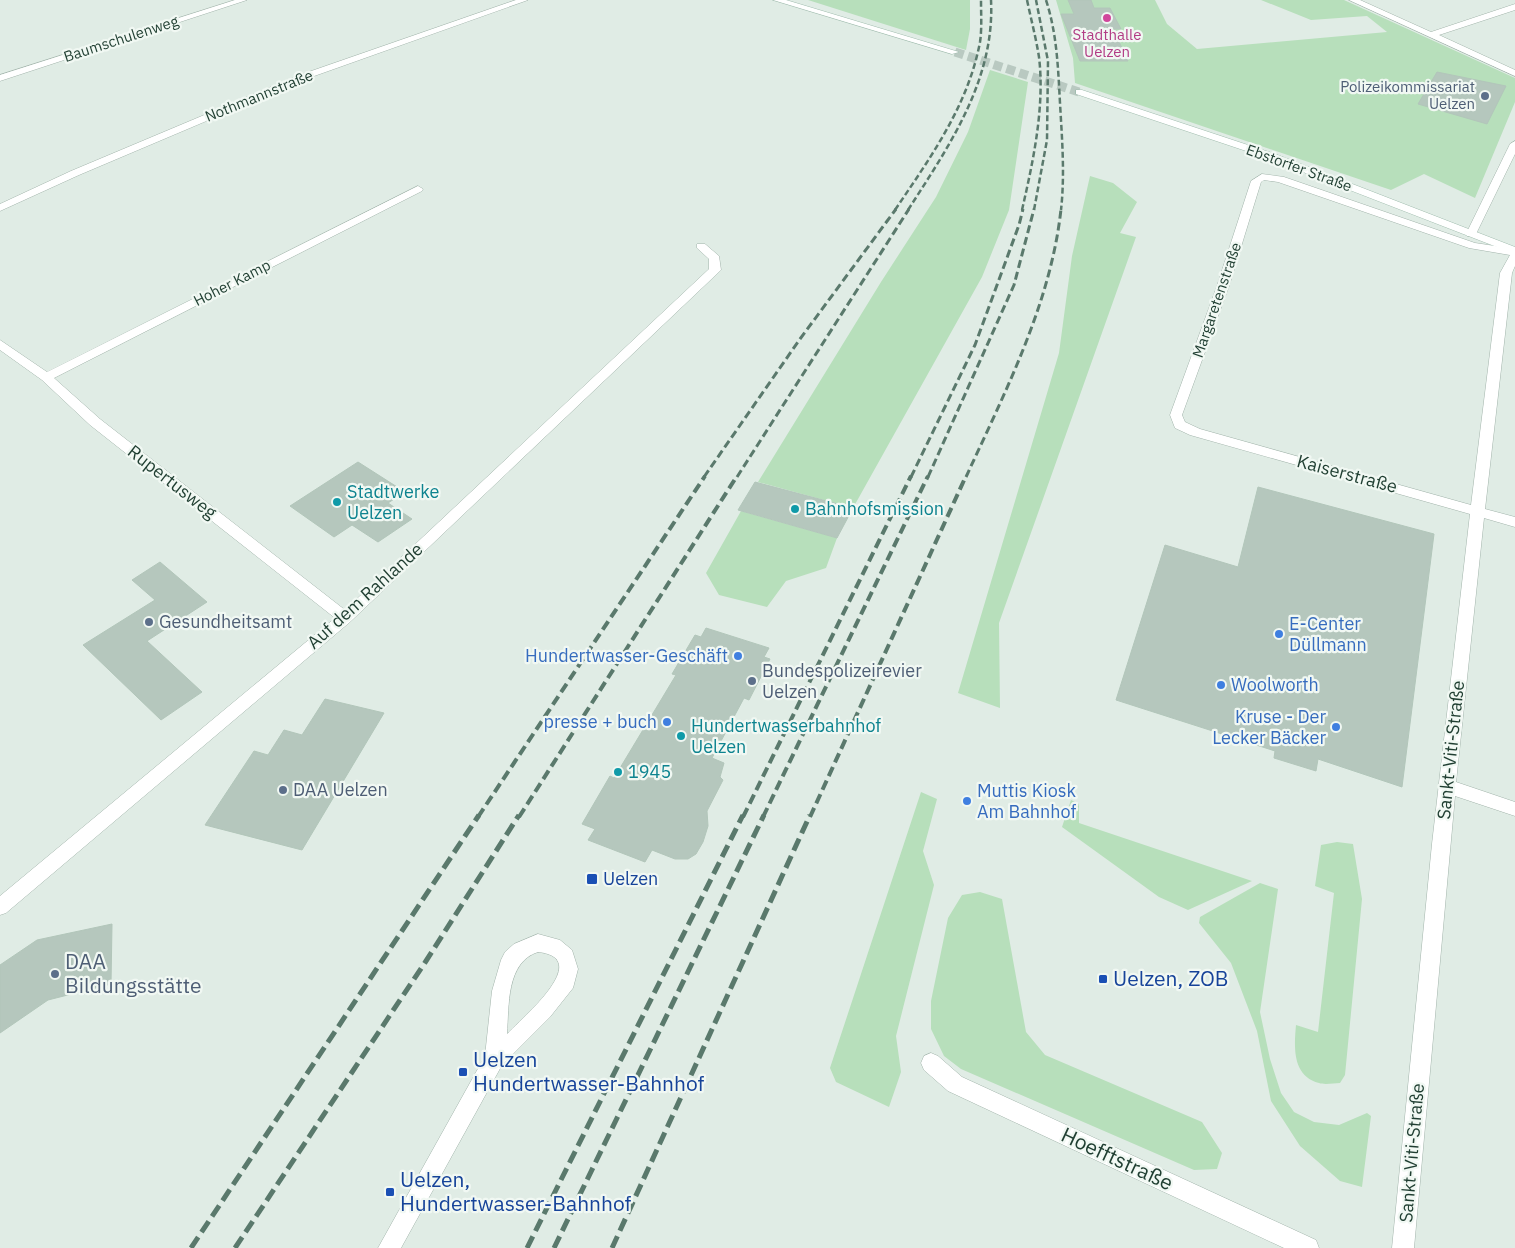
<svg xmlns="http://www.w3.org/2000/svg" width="1515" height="1248" font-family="'IBM Plex Sans',sans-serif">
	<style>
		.green { fill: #b7dfbb }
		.building { fill: #b5c7bd; stroke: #b2c6ba }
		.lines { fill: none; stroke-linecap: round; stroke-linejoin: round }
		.secondary-tunnel { stroke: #b9c9c1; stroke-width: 9; stroke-dasharray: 9 4.5; stroke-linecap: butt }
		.street-casing { stroke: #a2b4ab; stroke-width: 1 }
		.secondary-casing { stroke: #a0bcae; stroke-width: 1 }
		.street { fill: #fff; fill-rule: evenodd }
		.secondary { fill: #fff; fill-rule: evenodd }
		.rail-far3 { stroke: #5a796c; stroke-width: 2.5; stroke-dasharray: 6 3; stroke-linecap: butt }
		.rail-far2 { stroke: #5a796c; stroke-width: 3; stroke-dasharray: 8 4; stroke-linecap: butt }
		.rail-far1 { stroke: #5a796c; stroke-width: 4; stroke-dasharray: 10 5; stroke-linecap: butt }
		.rail { stroke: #5a796c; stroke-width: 5; stroke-dasharray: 13 6; stroke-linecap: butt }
		.hotel-dot { fill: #d1479c; stroke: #f1f8f3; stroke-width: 2 }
		.service-dot { fill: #5c6f8a; stroke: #f1f8f3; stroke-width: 2 }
		.culture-dot { fill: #0f9aa8; stroke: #f1f8f3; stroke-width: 2 }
		.shop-dot { fill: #3f7fe0; stroke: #f1f8f3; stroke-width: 2 }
		.transit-dot { fill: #1a4fb4; stroke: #f1f8f3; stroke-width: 2 }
		.labels { text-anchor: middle; stroke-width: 4.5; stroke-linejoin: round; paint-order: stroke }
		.far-hotel-label { font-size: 15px; fill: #b23c85; stroke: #f1f8f3 }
		.far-street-label { font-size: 15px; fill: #1f3e31; stroke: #f1f8f3 }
		.far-service-label { font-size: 15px; fill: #4e5e75; stroke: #f1f8f3; text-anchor: end }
		.street-label { font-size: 18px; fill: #1f3e31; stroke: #f1f8f3 }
		.culture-label { font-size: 18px; fill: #0d838f; stroke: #f1f8f3; text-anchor: start }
		.service-label { font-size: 18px; fill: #4e5e75; stroke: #f1f8f3; text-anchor: start }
		.shop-label { font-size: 18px; fill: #366cbe; stroke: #f1f8f3; text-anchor: start }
		.transit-label { font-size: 18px; fill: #164399; stroke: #f1f8f3; text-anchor: start }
		.near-service-label { font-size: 21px; fill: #4e5e75; stroke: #f1f8f3; text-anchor: start }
		.near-transit-label { font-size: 21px; fill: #164399; stroke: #f1f8f3; text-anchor: start }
		.near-street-label { font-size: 21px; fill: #1f3e31; stroke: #f1f8f3 }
	</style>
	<rect width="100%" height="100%" fill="#e0ece5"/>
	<g class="green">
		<path d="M808,0H970V29L966,50Z"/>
		<path d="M1056,0H1155L1167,24L1197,49L1387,32L1367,16L1311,20L1261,0H1344L1515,78V102L1475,198L1424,174L1391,190L1075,83L1073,58Z"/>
		<path d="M990,70L1028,82L1009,210L982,277L853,508L758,482L881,282L936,197L968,132Z"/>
		<path d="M1090,176L1113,183L1137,202L1120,233L1136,237L999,623L1000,708L958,693L1059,353L1072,256Z"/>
		<path d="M741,511L837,538L826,568L786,581L767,607L719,595L706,573Z"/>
		<path d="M921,792L937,799L923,851L934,885L896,1036L901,1072L889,1107L836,1082L830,1068Z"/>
		<path d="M1071,800L1079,804V823L1252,881L1188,910L1159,897L1062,827Z"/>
		<path d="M1337,842L1353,844L1362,899L1345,1075L1340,1083C1334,1083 1325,1085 1319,1083C1292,1076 1294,1047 1296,1025L1318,1032L1334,893L1315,886L1321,845Z"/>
		<path d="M1260,883L1278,889L1260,1012L1270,1059L1281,1093L1294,1112L1314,1122L1339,1125L1367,1113L1371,1116L1362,1187L1340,1181L1300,1146L1271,1101L1257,1031L1231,963L1199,923L1200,917Z"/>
		<path d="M980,892L1002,899L1026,1032L1045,1055L1202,1122L1222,1153L1217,1169L1194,1170L961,1069L944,1056L931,1029V1001L948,918L962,895Z"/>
	</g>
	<g class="building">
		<path d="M1068,0H1091L1094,8H1110L1121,29H1113L1128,61H1080L1061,14H1074Z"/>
		<path d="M1437,72L1506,86L1487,124L1418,104Z"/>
		<path d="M358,462L405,492L388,503L412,519L378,542L352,525L334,537L290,506Z"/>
		<path d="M755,482L853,508L837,538L738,510Z"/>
		<path d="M1258,487L1434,534L1402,787L1318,759L1316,771L1274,758L1275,751L1116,700L1165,545L1238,567Z"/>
		<path d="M160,562L207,602L147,641L202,692L161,720L83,645L155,600L132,580Z"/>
		<path d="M706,628L769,648L764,657L770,659L749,700L744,698L712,758L724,763L720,777L723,780L707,811L708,826L703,842L696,854L688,859H675L652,850L645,862L588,840L595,829L582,824L610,776L614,778L676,675L672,674L695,635L701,637Z"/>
		<path d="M325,699L384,713L302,850L205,825L254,751L268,755L284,730L302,735Z"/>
		<path d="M112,924L111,984L48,1000L0,1033V965L37,940Z"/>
	</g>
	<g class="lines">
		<path class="secondary-tunnel" d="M955,52L1079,92"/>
		<defs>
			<g id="street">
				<path d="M235,0H247L0,81V75Z"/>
				<path d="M516,0H528L303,80L79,175L0,211V204L71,171L297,76Z"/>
				<path d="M1349,0H1360L1431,32L1515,4V10L1439,35L1515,70V76Z"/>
				<path d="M1515,141V154L1476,234L1475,236H1467L1466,234L1510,144Z"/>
				<path d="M1262,174L1284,177L1475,243L1515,249V266L1512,273L1485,509L1515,517V527L1484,518L1456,782L1515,802V816L1455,796L1414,1248H1392L1432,844L1470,514L1190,435L1175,428L1170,415L1217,286L1251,181ZM1264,180L1278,182L1469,248L1510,255L1500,273L1471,505L1200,429L1185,422L1182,415L1229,286L1261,182Z"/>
				<path d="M418,186L423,189L422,191L54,378L100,419L345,610L709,269V259L697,248V244H705L719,256L721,270L350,622L6,913L0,915V896L335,618L90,425L42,380L0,350V340L47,372Z"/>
				<path d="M538,934L560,940L572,950L578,969L573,988L550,1017L502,1065L401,1248H378L485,1056L492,991L501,960L505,952L514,944ZM538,952C595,958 521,1019 507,1034C509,1006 506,962 538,952Z"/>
				<path d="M931,1053L938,1056L962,1077L1316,1240L1319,1248H1284L948,1091L924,1070L921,1063L924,1056Z"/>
			</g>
			<g id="secondary">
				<path d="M773,0H786L959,52L952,54Z"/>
				<path d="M1076,90H1082L1275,154L1515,247V254L1267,158L1076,94Z"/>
			</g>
		</defs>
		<use href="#street" class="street-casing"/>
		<use href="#secondary" class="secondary-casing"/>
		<use href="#street" class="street"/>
		<use href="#secondary" class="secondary"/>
		<g class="rail-far3">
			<path d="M1046,0C1057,34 1058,67 1060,103C1062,139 1065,174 1061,210"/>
			<path d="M895,210C930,158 968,106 980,42C982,29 981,14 981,0"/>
			<path d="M908,210C949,146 995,80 991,0"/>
			<path d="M1022,210C1033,162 1045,107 1039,57C1036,38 1031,19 1027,0"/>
			<path d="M1034,210L1047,140L1048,61L1036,0"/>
		</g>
		<g class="rail-far2">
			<path d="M704,477L800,339L896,209"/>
			<path d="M737,477L909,209"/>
			<path d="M911,477L975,345L1019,225L1023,209"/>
			<path d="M928,477L1014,285L1034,209"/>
			<path d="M966,477C1005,392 1051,303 1061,209"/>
		</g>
		<g class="rail-far1">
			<path d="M478,817L705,476"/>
			<path d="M519,817L737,476"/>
			<path d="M743,817L911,476"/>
			<path d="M763,817L928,476"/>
			<path d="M810,817L966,476"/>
		</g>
		<g class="rail">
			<path d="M191,1248L479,815"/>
			<path d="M235,1248L426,961L519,815"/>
			<path d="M527,1248L743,815"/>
			<path d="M554,1248L764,815"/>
			<path d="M612,1248L810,815"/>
		</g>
	</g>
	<circle class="hotel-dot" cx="1107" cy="18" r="5"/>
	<g class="service-dot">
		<circle cx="1485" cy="96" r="5"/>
		<circle cx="149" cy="622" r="5"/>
		<circle cx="752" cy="681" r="5"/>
		<circle cx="283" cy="790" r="5"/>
		<circle cx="55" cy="974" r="5"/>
	</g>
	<g class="culture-dot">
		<circle cx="337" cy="502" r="5"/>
		<circle cx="795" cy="509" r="5"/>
		<circle cx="681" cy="736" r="5"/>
		<circle cx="618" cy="772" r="5"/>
	</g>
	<g class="shop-dot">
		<circle cx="1279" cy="634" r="5"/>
		<circle cx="738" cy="656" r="5"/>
		<circle cx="1221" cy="685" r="5"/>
		<circle cx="667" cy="722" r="5"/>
		<circle cx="1336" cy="727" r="5"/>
		<circle cx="967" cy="801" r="5"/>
	</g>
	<g class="transit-dot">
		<rect x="586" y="873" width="12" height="12" rx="2.5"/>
		<rect x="1098" y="974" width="10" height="10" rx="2.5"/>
		<rect x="458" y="1067" width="10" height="10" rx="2.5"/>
		<rect x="385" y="1187" width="10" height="10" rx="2.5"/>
	</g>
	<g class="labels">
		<g class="far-hotel-label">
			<text x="1107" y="40">Stadthalle<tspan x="1107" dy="17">Uelzen</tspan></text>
		</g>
		<g class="far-street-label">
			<text transform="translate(121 39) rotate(-18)" y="5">Baumschulenweg</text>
			<text transform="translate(259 96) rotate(-22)" y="5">Nothmannstraße</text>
			<text transform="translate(1299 168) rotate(20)" y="5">Ebstorfer Straße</text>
			<text transform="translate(232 283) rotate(-27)" y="5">Hoher Kamp</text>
			<text transform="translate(1217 300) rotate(-71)" y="5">Margaretenstraße</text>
		</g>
		<g class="far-service-label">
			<text x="1475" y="92">Polizeikommissariat<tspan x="1475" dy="17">Uelzen</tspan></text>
		</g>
		<g class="street-label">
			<text transform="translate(1347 474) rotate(15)" y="6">Kaiserstraße</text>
			<text transform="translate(172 482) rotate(38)" y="6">Rupertusweg</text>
			<text transform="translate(365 596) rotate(-42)" y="6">Auf dem Rahlande</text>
			<text transform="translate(1451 750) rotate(-84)" y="6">Sankt-Viti-Straße</text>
			<text transform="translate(1412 1153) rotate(-85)" y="6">Sankt-Viti-Straße</text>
		</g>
		<g class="culture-label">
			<text x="347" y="498">Stadtwerke<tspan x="347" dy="21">Uelzen</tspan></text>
			<text x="805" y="515">Bahnhofsmission</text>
			<text x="691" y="732">Hundertwasserbahnhof<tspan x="691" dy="21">Uelzen</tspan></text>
			<text x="628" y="778">1945</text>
		</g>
		<g class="service-label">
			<text x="159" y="628">Gesundheitsamt</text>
			<text x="762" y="677">Bundespolizeirevier<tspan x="762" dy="21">Uelzen</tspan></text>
			<text x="293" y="796">DAA Uelzen</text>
		</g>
		<g class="shop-label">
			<text x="1289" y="630">E-Center<tspan x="1289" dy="21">Düllmann</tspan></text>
			<text x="728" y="662" text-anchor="end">Hundertwasser-Geschäft</text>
			<text x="1231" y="691">Woolworth</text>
			<text x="1326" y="723" text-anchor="end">Kruse - Der<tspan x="1326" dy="21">Lecker Bäcker</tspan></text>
			<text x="657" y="728" text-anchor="end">presse + buch</text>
			<text x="977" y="797">Muttis Kiosk<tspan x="977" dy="21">Am Bahnhof</tspan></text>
		</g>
		<g class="transit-label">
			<text x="603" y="885">Uelzen</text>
		</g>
		<g class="near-service-label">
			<text x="65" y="969">DAA<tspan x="65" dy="24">Bildungsstätte</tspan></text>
		</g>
		<g class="near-transit-label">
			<text x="1113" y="986">Uelzen, ZOB</text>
			<text x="473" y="1067">Uelzen<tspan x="473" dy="24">Hundertwasser-Bahnhof</tspan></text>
			<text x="400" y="1187">Uelzen,<tspan x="400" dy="24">Hundertwasser-Bahnhof</tspan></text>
		</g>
		<g class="near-street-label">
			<text transform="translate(1117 1159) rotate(25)" y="7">Hoefftstraße</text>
		</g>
	</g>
</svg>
